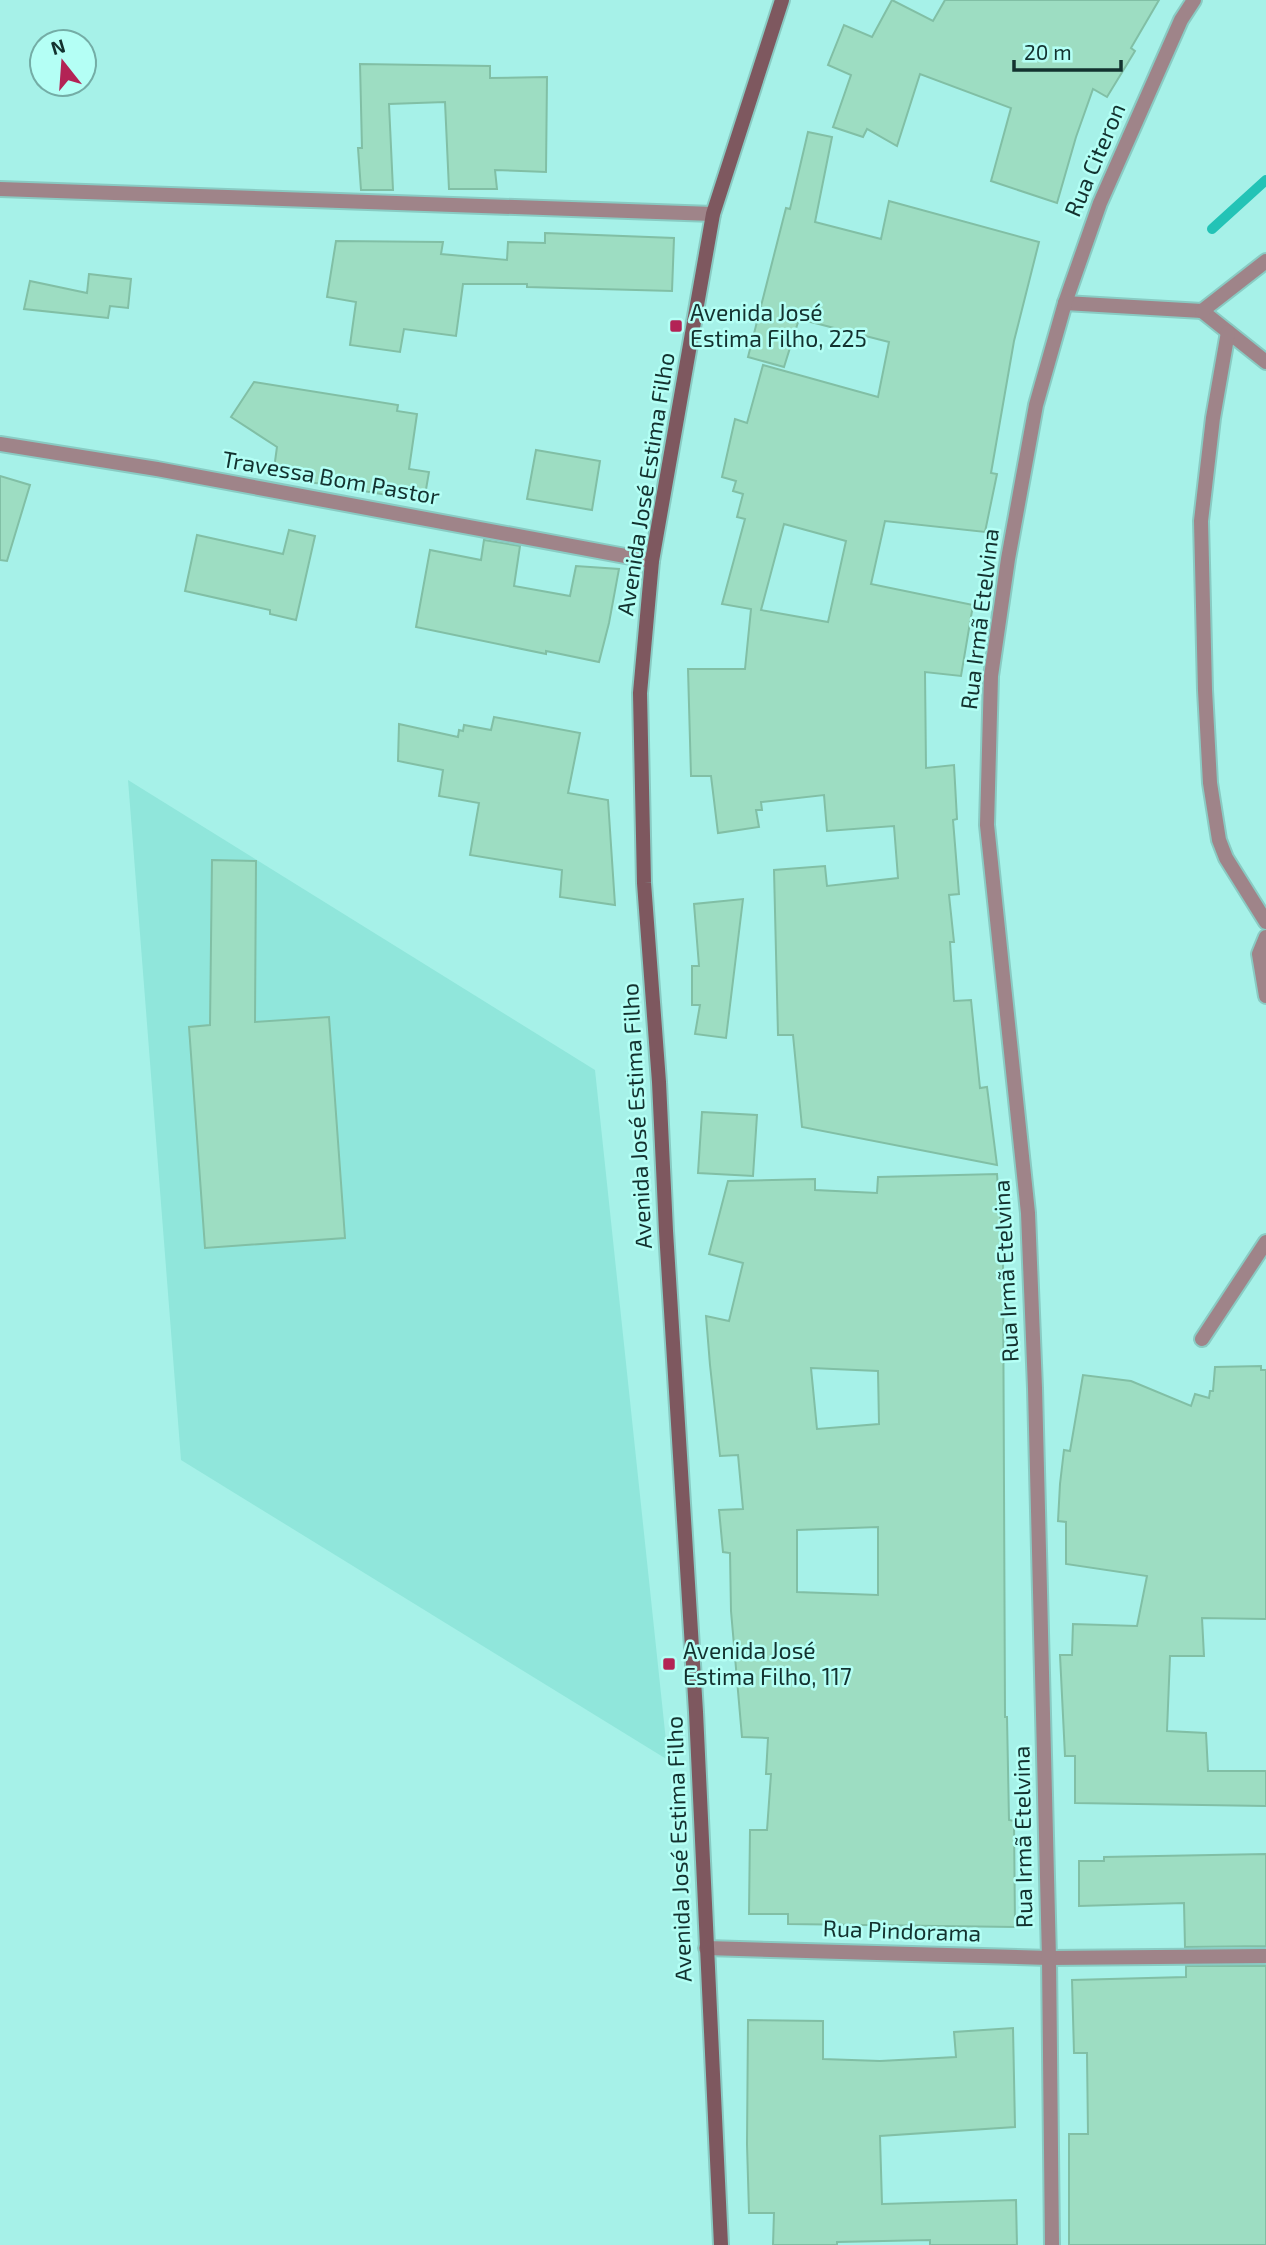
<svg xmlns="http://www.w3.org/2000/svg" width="1266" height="2245" font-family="'Exo 2',sans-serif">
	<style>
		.built { fill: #90e6db }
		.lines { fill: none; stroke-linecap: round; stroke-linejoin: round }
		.stream { stroke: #23c3b6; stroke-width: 10 }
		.building { fill: #9dddc2; stroke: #81bfa5; stroke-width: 2; fill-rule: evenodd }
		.lane-casing { stroke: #89cbc3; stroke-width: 18 }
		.street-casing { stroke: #89cbc3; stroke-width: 18 }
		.secondary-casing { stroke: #89cbc3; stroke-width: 18 }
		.lane { stroke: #9f8489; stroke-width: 14 }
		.street { stroke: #9f8489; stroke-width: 14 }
		.secondary { stroke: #7e585f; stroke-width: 14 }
		.poi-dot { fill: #b32355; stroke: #b4fff5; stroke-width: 2.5 }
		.labels { text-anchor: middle; stroke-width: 5; stroke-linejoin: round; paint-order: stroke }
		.street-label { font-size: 23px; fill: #13322f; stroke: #b4fff5 }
		.poi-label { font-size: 23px; fill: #13322f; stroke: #b4fff5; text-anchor: start }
	</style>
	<rect width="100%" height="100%" fill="#a6f1e8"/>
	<path class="built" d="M128,780L595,1070L668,1760L181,1460Z"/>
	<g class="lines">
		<path class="stream" d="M1212,229L1266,180"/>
	</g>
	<g class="building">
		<path d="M892,0L933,21L945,0H1159L1131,48L1135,51L1107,97L1093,89L1076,137L1057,203L991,181L1011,108L920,74L897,146L867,129L863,137L833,127L851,75L828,65L844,25L872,37Z"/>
		<path d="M360,64L490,66V78L547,77L546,172L495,170L497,189H449L445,102L389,104L393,190H361L358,148H362Z"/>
		<path d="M808,132L832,137L815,222L881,239L889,201L1039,242L1014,341L991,473L997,474L985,532L885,521L871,584L973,605L961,676L925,672L926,768L954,765L957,819L953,820L959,894L949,895L954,942H950L954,1001L971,1000L980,1088L987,1087L997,1165L802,1127L793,1035H778L774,870L825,866L827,886L898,878L894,826L827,831L824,795L761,802L762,810H756L759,827L718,833L711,776H691L688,669H745L751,609L722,604L745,519L737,517L743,494L733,491L736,481L722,477L735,419L747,423L763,365L878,397L889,342L799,319L784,367L748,357L786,208L790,209ZM784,524L846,541L828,622L761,610Z"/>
		<path d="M545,233L674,238L672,291L527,287V284H463L456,336L404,329L400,352L350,345L356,302L327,297L336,241L443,242L441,254L507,260L508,242L545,243Z"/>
		<path d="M89,274L131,279L128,308L110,306L108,318L24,309L30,281L87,293Z"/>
		<path d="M254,382L398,405L397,411L417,414L409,469L429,472L424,501L273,476L277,447L231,417Z"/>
		<path d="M536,450L600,461L592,510L527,499Z"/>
		<path d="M0,476L30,485L7,561L0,560Z"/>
		<path d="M289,530L315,536L296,620L270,614V610L185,591L197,535L283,554Z"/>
		<path d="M484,540L520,546L514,586L570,596L576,566L619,569L609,623L599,662L546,651V654L416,627L430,550L481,560Z"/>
		<path d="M494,717L580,733L568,793L608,800L615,905L560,897L562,870L470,855L479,803L439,796L443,770L398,761L399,724L458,737L459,730L463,731L464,725L491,730Z"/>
		<path d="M212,860L256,861L255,1022L329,1017L345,1238L205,1248L189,1027L210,1025Z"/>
		<path d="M743,899L726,1038L695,1034L700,1005H692V966H699L694,904Z"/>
		<path d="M702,1112L757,1115L753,1176L698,1173Z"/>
		<path d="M997,1174L1003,1258L1005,1717H1007L1009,1820L1014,1821L1015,1927L788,1924V1914H749L750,1830H767L771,1774H766L768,1738L742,1737L731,1611L730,1553L723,1552L719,1510L743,1509L738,1455L720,1456L710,1365L706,1316L729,1321L743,1263L709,1254L728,1181L815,1179V1190L877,1193L878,1177ZM811,1368L878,1371L879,1424L817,1429ZM878,1527V1595L797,1592V1530Z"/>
		<path d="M1261,1366V1370H1266V1619L1202,1618L1204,1656H1170L1167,1731L1206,1733L1208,1771H1266V1806L1075,1803V1756H1065L1060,1655H1072L1073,1624L1137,1626L1147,1576L1066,1564V1522L1058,1521L1060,1484L1064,1450L1070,1451L1083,1375L1131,1381L1191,1406L1195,1394L1209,1398L1210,1391H1213L1215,1367Z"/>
		<path d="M1266,1854V1946L1185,1947L1184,1903L1079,1906V1861H1104V1857Z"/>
		<path d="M1186,1966H1266V2245H1069V2134H1088L1087,2053H1074L1072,1980L1186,1977Z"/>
		<path d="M748,2020L823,2021V2059L880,2061L956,2057L954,2032L1013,2028L1015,2127L880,2136L882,2204L1016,2200L1017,2245H930V2240L837,2242V2245H773L774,2213H749L747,2144Z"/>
	</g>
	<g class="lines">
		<defs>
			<g id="lane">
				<path d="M1266,937L1259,954L1266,996"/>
				<path d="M1202,1339L1266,1242"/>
			</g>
			<g id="street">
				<path d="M0,189L713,214"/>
				<path d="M1065,303L1202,311"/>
				<path d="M1202,311L1266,362"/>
				<path d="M1202,311L1266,261"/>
				<path d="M1228,332L1213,418L1201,521L1205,690L1210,783L1219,840L1226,858L1266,922"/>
				<path d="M0,444L157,469L652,561"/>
				<path d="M706,1948L1049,1958L1266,1956"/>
				<path d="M1052,2245L1049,1958L1035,1388L1028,1213L987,825L991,676L1008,559L1036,405L1065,303L1100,203L1181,20L1194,0"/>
			</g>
			<path id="secondary" d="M721,2245L696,1712L666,1231L659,1082L644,883L640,693L652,561L713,214L782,0"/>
		</defs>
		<use href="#lane" class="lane-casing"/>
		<use href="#street" class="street-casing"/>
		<use href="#secondary" class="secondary-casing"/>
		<use href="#lane" class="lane"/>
		<use href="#street" class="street"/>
		<use href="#secondary" class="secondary"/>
	</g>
	<g class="poi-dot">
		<rect x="669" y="319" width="14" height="14" rx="3.5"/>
		<rect x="662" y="1657" width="14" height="14" rx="3.5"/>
	</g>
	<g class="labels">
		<g class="street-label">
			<text transform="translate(1095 160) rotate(-67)" y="8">Rua Citeron</text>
			<text transform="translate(331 478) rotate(10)" y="8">Travessa Bom Pastor</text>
			<text transform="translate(646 484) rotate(-81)" y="8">Avenida José Estima Filho</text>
			<text transform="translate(980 619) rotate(-83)" y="8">Rua Irmã Etelvina</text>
			<text transform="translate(637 1116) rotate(-93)" y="8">Avenida José Estima Filho</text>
			<text transform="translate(1006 1271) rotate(-93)" y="8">Rua Irmã Etelvina</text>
			<text transform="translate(1023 1837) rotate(-91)" y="8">Rua Irmã Etelvina</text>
			<text transform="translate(679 1849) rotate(-92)" y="8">Avenida José Estima Filho</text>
			<text transform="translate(902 1931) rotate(2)" y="8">Rua Pindorama</text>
		</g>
		<g class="poi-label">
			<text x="690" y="321">Avenida José<tspan x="690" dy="26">Estima Filho, 225</tspan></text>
			<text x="683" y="1659">Avenida José<tspan x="683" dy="26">Estima Filho, 117</tspan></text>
		</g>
	</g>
	<g transform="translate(63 63) rotate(343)"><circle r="33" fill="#b4fff5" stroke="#74ada6" stroke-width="2"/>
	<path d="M0-5L12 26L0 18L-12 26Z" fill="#b32355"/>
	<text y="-10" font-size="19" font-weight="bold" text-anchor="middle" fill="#13322f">N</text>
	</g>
	<path d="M1014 60v10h107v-10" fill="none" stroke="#13322f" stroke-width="3.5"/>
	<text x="1024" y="60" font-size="21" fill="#13322f" stroke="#b4fff5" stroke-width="5" paint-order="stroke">20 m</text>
</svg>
